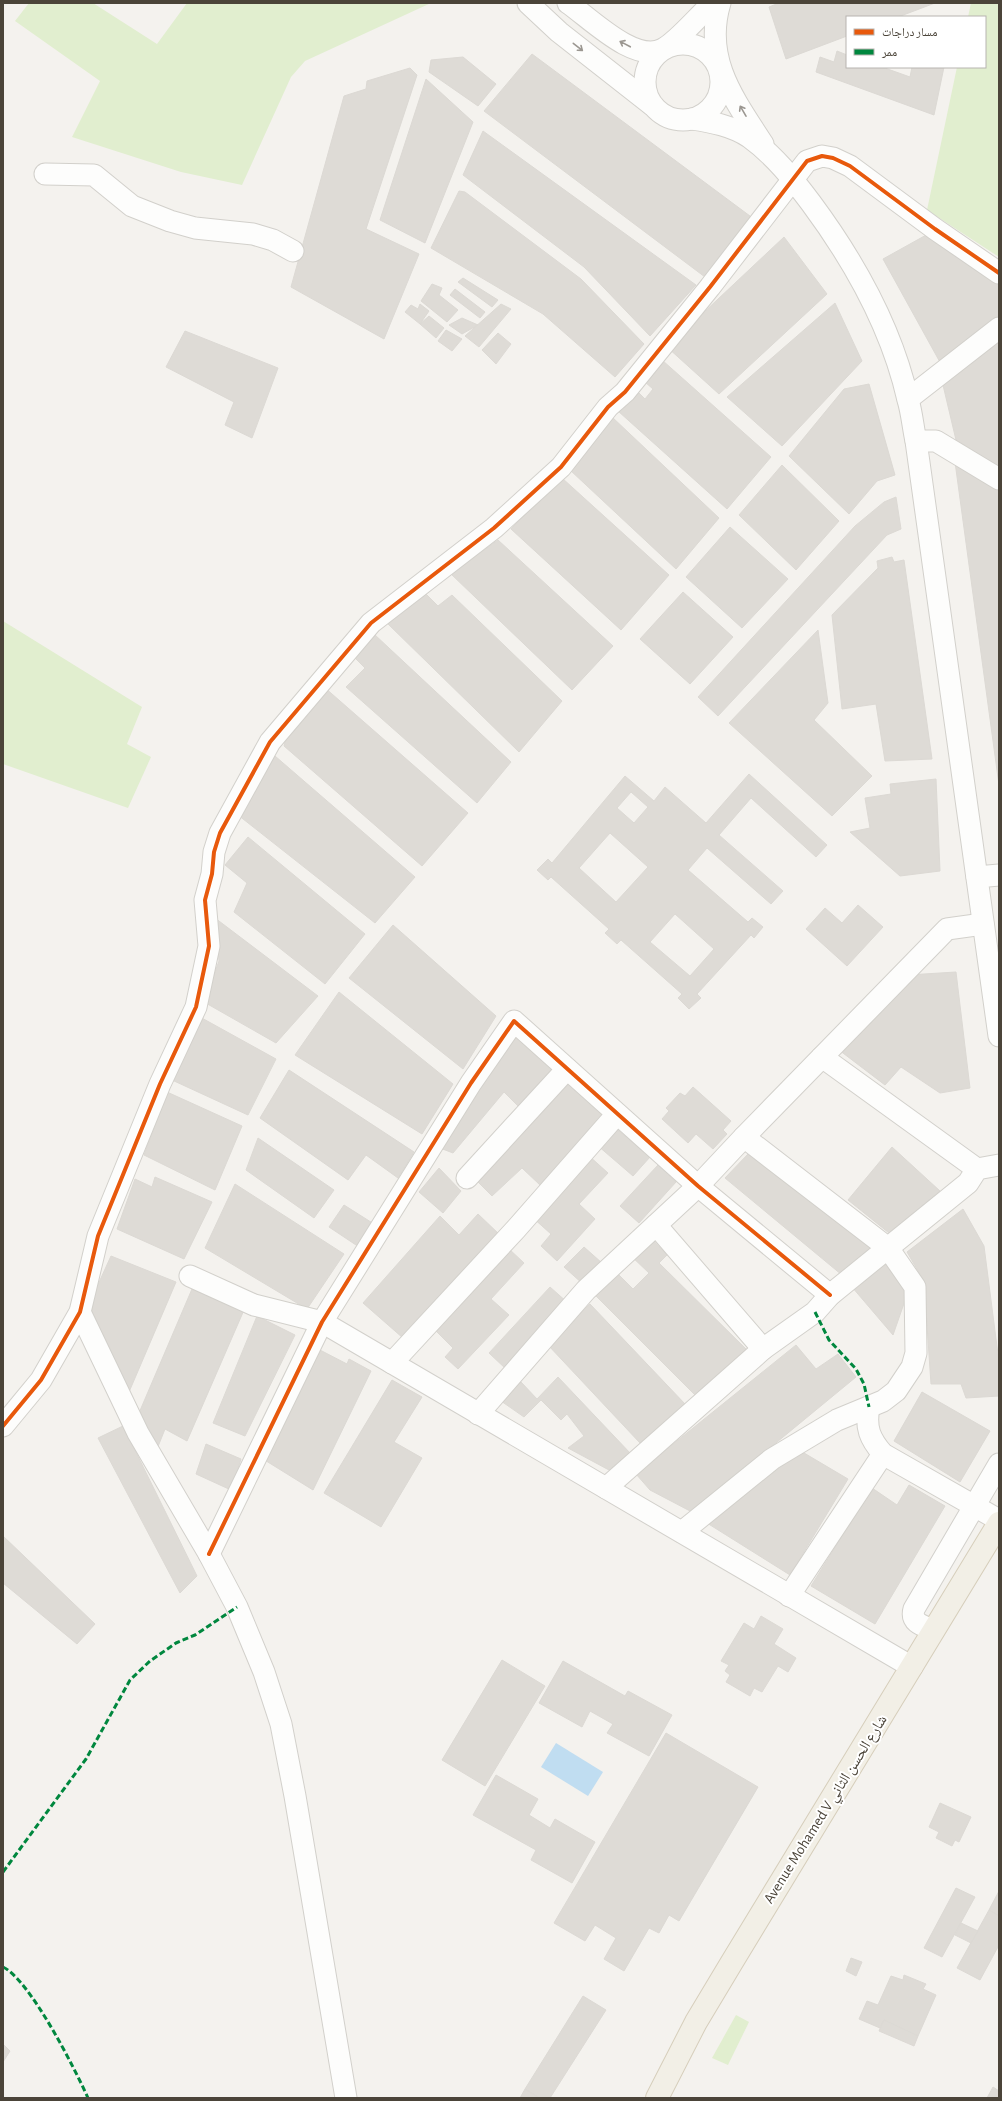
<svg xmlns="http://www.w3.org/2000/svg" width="1002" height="2101" font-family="'Alegreya Sans','Noto Naskh Arabic',sans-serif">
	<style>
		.green { fill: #e1eecf }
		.water { fill: #c0ddf1 }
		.building { fill: #dedbd6; stroke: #dcd9d4; fill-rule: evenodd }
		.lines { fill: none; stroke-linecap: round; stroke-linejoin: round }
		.minor-casing { stroke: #d2d0cb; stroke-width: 23 }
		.primary-casing { stroke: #d6cebb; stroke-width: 24 }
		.minor { stroke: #fdfdfc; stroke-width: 21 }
		.primary { stroke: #f2efe6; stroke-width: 22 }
		.quiet { stroke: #00873e; stroke-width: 3; stroke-dasharray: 6 3; stroke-linecap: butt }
		.cycleway-casing { stroke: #fff; stroke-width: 6 }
		.cycleway { stroke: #e8590c; stroke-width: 4 }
		.oneway { stroke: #9b9791 }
		.labels { text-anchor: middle; stroke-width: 4; stroke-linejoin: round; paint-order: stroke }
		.street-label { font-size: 15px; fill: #4b4439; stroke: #fff }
	</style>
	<rect width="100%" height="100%" fill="#f4f2ee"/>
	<g class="green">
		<path d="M29,3H93L157,44L187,3H431L305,61L291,77L242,185L181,172L72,137L100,81L15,21Z"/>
		<path d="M971,3H999V257L927,210L957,67H985V17H968Z"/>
		<path d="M3,621L142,707L127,744L151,757L128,808L3,764Z"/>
		<path d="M736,2015L749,2022L728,2065L712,2058Z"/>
	</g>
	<path class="water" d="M556,1743L603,1772L588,1796L541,1767Z"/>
	<g class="building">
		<path d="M779,3H935L898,17H847V36L786,59L769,7Z"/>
		<path d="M837,51L847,55V67H882L910,77L912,67H944L934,115L816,72L820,57L834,62Z"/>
		<path d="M532,54L754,219L705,277L484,111Z"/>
		<path d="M463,57L496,84L478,106L429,72L431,60Z"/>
		<path d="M410,68L417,75L366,229L419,254L384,339L291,287L344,96L366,89L367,81Z"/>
		<path d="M426,79L473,122L425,243L380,220Z"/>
		<path d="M483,131L696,285L650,336L584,267L463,175Z"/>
		<path d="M459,191L465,192L581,279L644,344L615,377L543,314L431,248Z"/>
		<path d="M928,234L999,285V318L941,364L883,259Z"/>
		<path d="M784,237L827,294L719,394L667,347Z"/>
		<path d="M463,278L498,300L492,307L458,282Z"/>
		<path d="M432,284L442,288L439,295L458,310L447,322L421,301Z"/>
		<path d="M455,289L485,312L480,318L450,295Z"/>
		<path d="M835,303L862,361L782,446L727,397Z"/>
		<path d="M420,304L429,311L420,324L405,312L411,305L418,309Z"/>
		<path d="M501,304L511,309L479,347L465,336Z"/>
		<path d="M429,316L444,328L436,338L420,324Z"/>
		<path d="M462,318L478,325L462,334L449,325Z"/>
		<path d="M446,330L462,339L452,351L438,341Z"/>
		<path d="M185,331L278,368L252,438L225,425L234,402L166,367Z"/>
		<path d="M498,333L511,344L496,364L482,350Z"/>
		<path d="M999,340V467L956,440L943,385Z"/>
		<path d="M662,360L771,457L727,509L618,411L635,389L645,399L653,389L645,382Z"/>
		<path d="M869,384L895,475L877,481L849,514L789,456L844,389Z"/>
		<path d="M612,417L719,518L676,569L570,470Z"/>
		<path d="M955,462L999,487V785Z"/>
		<path d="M782,465L839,521L796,570L739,515Z"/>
		<path d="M562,478L669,575L621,630L511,529Z"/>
		<path d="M896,497L901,529L887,535L718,716L698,697L855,526L884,502Z"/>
		<path d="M730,527L788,579L742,628L686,577Z"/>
		<path d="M498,540L613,646L572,690L451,574Z"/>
		<path d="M892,557L894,562L904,560L932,759L885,761L876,704L842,709L832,615L878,568L877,561Z"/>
		<path d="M683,592L733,637L690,684L640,639Z"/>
		<path d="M426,594L438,606L452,595L562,701L519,752L387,623Z"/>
		<path d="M818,630L828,703L814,720L872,776L832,816L729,723Z"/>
		<path d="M374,634L511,762L477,803L346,687L365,668L353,656Z"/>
		<path d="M324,687L468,813L422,866L284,746L289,728Z"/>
		<path d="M275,756L415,877L375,923L238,815Z"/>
		<path d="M749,774L827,845L816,857L751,798L719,835L783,891L771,904L707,848L688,870L748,922L752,918L763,927L754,938L751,935L697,994L701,998L689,1009L678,998L682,994L621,940L617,944L605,933L609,929L551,877L548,880L537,870L548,859L552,863L625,776L654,801L665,787L706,823ZM631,792L648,807L634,823L617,808ZM610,833L648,867L616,902L579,868ZM675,914L714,949L690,976L650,942Z"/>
		<path d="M936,779L940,871L900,876L850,832L870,828L865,798L891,794L890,784Z"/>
		<path d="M248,837L365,934L325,984L234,912L247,883L225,865Z"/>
		<path d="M858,905L883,927L847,966L806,929L825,908L842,923Z"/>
		<path d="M215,918L318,996L276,1043L204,1002L219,961Z"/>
		<path d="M393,925L496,1016L463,1069L349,978Z"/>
		<path d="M956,972L970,1088L940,1093L901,1067L885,1085L839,1050L908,975Z"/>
		<path d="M339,992L453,1084L422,1134L295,1055Z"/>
		<path d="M200,1017L276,1059L248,1115L172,1080Z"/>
		<path d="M518,1034L556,1070L520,1108L504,1092L453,1153L440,1148L477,1079Z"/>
		<path d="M289,1070L414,1152L398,1178L366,1155L348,1180L260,1118Z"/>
		<path d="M566,1078L607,1115L540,1185L522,1168L492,1196L474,1178Z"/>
		<path d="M693,1087L731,1121L723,1130L727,1134L713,1149L696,1134L688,1143L662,1119L669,1111L666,1108L680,1093L685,1096Z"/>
		<path d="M167,1092L242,1126L215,1190L144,1155Z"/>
		<path d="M613,1126L650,1157L633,1176L597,1145Z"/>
		<path d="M258,1138L334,1190L314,1218L246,1170Z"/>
		<path d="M892,1147L940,1191L889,1233L848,1200Z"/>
		<path d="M749,1153L873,1250L842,1275L725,1178Z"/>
		<path d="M588,1155L608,1173L579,1204L595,1219L557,1261L541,1246L551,1234L532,1217Z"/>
		<path d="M658,1165L676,1182L639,1223L620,1206Z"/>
		<path d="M439,1168L461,1191L443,1213L419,1192Z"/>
		<path d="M155,1177L212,1202L184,1259L117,1229L135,1179L152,1187Z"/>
		<path d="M235,1184L344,1254L307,1309L205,1248Z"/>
		<path d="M344,1205L374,1224L359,1247L329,1227Z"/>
		<path d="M963,1209L984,1246L999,1362V1396L966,1398L961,1384H931L924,1281L907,1252Z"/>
		<path d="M478,1214L500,1235L403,1338L363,1303L440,1216L459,1235Z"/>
		<path d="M649,1236L667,1255L659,1263L746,1349L698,1398L593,1293L615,1271L633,1289L649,1273L630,1255Z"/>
		<path d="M507,1247L524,1263L491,1299L509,1315L458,1369L445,1357L453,1348L432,1327Z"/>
		<path d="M584,1247L602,1263L583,1284L564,1267Z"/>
		<path d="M111,1256L176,1282L129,1392L86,1311Z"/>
		<path d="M890,1261L909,1289L893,1335L852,1287Z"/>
		<path d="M550,1287L568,1303L506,1369L489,1353Z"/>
		<path d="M192,1289L244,1310L187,1441L165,1429L157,1449L139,1413Z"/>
		<path d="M590,1304L685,1404L680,1416L640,1443L548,1345Z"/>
		<path d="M257,1316L295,1335L245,1436L213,1423Z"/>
		<path d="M796,1345L816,1369L838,1354L856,1377L692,1512L650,1490L636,1474Z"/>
		<path d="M318,1349L347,1364L349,1359L371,1371L313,1490L263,1459Z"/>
		<path d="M558,1377L631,1454L609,1470L568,1448L584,1436L567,1414L561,1420L541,1400L524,1417L501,1401L521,1382L537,1399Z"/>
		<path d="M392,1380L422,1397L394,1442L422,1458L381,1527L324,1493Z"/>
		<path d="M922,1392L990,1431L960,1482L894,1441Z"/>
		<path d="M123,1426L197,1576L180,1593L98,1438Z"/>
		<path d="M206,1444L241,1459L231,1490L196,1474Z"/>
		<path d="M799,1450L848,1479L790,1575L707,1523Z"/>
		<path d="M909,1485L945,1506L875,1624L811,1586L872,1488L897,1505Z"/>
		<path d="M3,1536L95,1624L77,1644L3,1583Z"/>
		<path d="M761,1616L783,1629L774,1644L796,1658L788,1672L778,1666L762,1692L754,1688L750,1696L726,1682L730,1675L725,1671L729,1665L721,1661L744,1623L754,1629Z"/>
		<path d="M502,1660L545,1686L485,1786L442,1760Z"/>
		<path d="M563,1661L625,1696L628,1691L672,1715L649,1756L607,1733L613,1724L590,1711L582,1727L539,1703Z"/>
		<path d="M666,1733L758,1787L679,1921L669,1915L659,1933L649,1928L624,1971L604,1959L616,1938L595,1925L585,1941L554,1923Z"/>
		<path d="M496,1775L538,1799L529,1815L550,1828L555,1819L595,1842L572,1883L531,1860L536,1850L473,1815Z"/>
		<path d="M940,1803L971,1817L959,1842L955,1840L952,1846L936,1838L939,1832L929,1827Z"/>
		<path d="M956,1888L975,1897L942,1957L924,1948Z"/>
		<path d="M999,1891V1916L989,1910Z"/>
		<path d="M989,1910L999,1916V1945L980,1980L957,1968Z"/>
		<path d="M961,1923L978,1931L971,1943L955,1935Z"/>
		<path d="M851,1958L862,1962L856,1976L846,1971Z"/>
		<path d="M904,1975L926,1984L923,1989L936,1995L918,2036L884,2020L880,2028L859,2019L867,2001L878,2005L891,1976L903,1980Z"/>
		<path d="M583,1996L606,2010L550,2098H539L525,2089Z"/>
		<path d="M884,2020L918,2036L914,2046L879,2031Z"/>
		<path d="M3,2044L10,2051L3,2062Z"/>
		<path d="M993,2087L999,2091V2098H987Z"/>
		<path d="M525,2089L539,2098H520Z"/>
	</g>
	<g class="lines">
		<defs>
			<g id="minor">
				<path d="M528,3L559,32L652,105"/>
				<path d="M568,3C590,18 635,64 663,49C678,41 699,15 713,3"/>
				<path d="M720,3C703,59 734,99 763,144"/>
				<circle cx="683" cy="82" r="38"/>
				<path d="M692,119C712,122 732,126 749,137C774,155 793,179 811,203C854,261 892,329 908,400C912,413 913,428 916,441L999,1036"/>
				<path d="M45,174L94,175L132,206L170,221L195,228L253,234L273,240L293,251"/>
				<path d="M908,399L999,328"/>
				<path d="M916,441H936L999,479"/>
				<path d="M977,877L999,875"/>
				<path d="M822,1057L977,1169"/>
				<path d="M467,1178L567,1069"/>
				<path d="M656,1225L763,1349"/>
				<path d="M190,1276L254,1305L322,1322L912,1667"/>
				<path d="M80,1312L138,1433L209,1554L237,1607L264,1672L281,1724L295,1796L346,2098"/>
				<path d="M392,1363L516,1229L617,1114"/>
				<path d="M869,1407C865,1428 870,1439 883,1454L999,1520"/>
				<path d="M478,1414L586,1290L698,1186L744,1137L947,929L983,924"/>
				<path d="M3,1426L41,1380L80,1312L98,1236L160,1084L196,1007L209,946L205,900L212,874L214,852L220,833L270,742L371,623L494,528L561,467L608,407L625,392L710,287L807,161L822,156L833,158L850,166L935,229L999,273"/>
				<path d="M606,1488L763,1349L815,1312L830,1295L968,1183L977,1169L999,1165"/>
				<path d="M682,1532L772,1459L837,1420L883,1401L896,1391L912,1367L916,1353L915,1287L888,1248L744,1137"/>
				<path d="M209,1554L322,1322L471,1083L514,1021L698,1186L830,1295"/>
				<path d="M789,1596L883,1454"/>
				<path d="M934,1630C923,1626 910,1623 914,1609L999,1464"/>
			</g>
			<path id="primary" d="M657,2098L696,2022L732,1962L999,1523"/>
		</defs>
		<use href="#minor" class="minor-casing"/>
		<use href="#primary" class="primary-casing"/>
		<use href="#minor" class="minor"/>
		<use href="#primary" class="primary"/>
		<g class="quiet">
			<path d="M815,1312L829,1340L856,1369L864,1384L869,1407"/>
			<path d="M3,1872L86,1759L130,1680L150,1661L176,1643L195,1635L237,1607"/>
			<path d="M3,1967C30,1980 75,2069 88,2098"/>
		</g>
		<defs>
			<g id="cycleway">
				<path d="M3,1426L41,1380L80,1312L98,1236L160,1084L196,1007L209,946L205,900L212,874L214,852L220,833L270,742L371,623L494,528L561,467L608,407L625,392L710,287L807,161L822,156L833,158L850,166L935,229L999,273"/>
				<path d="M209,1554L322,1322L471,1083L514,1021L698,1186L830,1295"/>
			</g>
		</defs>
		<use href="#cycleway" class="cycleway-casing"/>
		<use href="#cycleway" class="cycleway"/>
	</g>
	<defs><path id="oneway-shaft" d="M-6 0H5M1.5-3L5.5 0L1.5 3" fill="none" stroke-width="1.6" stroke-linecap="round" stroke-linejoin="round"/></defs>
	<g class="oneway">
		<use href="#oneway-shaft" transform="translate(625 44) rotate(-152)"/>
		<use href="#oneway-shaft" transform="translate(578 47) rotate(38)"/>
		<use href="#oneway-shaft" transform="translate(743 111) rotate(-120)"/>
	</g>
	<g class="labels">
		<g class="street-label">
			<text transform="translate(825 1809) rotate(-58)" y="5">Avenue Mohamed V شارع الحسن الثاني</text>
		</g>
	</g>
	<rect width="1002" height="2101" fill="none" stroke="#4b4439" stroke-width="8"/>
	<rect x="846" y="16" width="140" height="52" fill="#ffffff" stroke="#b7b4b0"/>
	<rect x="854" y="29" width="20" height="6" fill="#e8590c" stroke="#b7b4b0"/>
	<text x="882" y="36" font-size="12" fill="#4b4439">مسار دراجات</text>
	<rect x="854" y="49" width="20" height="6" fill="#00873e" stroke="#b7b4b0"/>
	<text x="882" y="56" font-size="12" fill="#4b4439">ممر</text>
</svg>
